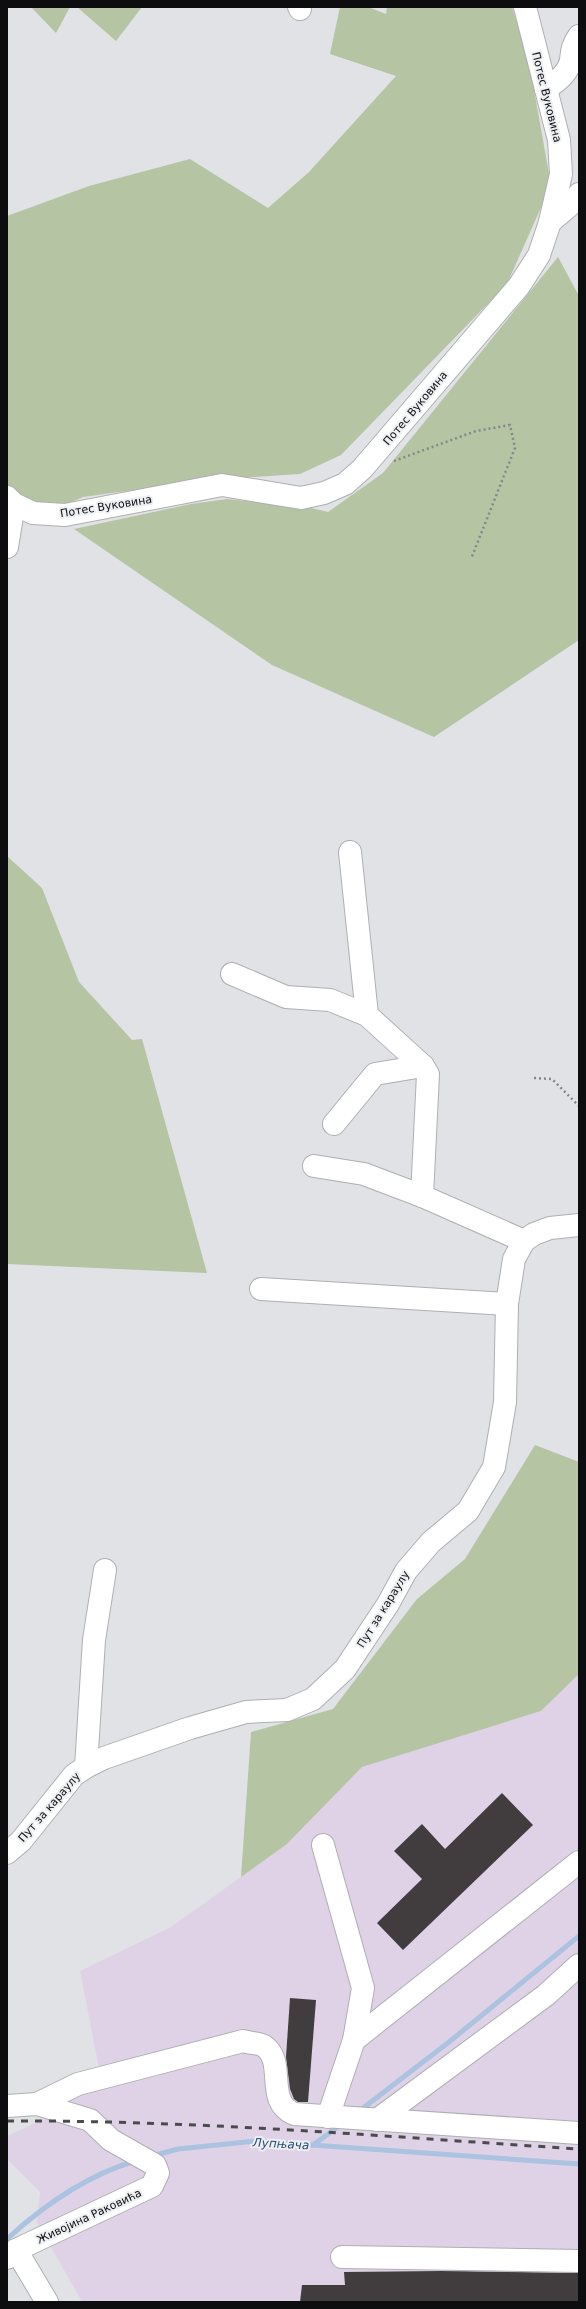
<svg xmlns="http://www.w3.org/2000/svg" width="586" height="2309" font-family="'DejaVu Sans',sans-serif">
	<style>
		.industrial { fill: #dfd2e6 }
		.green { fill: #b5c4a3 }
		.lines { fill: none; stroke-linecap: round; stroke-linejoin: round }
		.stream { stroke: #abc2e1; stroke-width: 5 }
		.building { fill: #413d3f }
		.minor-casing { stroke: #aeafb3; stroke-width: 24 }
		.major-casing { stroke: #aeafb3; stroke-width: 24 }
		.path { stroke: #86878a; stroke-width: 2.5; stroke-dasharray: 2 3; stroke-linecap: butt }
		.minor { stroke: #fff; stroke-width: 22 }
		.major { stroke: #fff; stroke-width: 22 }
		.rail { stroke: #4b4b4e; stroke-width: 3; stroke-dasharray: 7 7; stroke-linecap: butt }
		.labels { text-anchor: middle; stroke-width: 4; stroke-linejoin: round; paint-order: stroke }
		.street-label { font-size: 11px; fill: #0d0d0f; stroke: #edeff3 }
		.water-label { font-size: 12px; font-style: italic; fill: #2c4c77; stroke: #edeff3 }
	</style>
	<rect width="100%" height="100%" fill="#e0e2e6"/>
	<path class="industrial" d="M579,1674V2302H82L37,2222L40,2192L7,2159V2136L58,2113L99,2068L80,1971L171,1927L287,1844L362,1767L541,1711Z"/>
	<g class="green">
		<path d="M31,7H70L56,33Z"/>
		<path d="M77,7H142L116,41Z"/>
		<path d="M340,7H368L386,14L387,7H512L529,62L551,185L507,284L341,455L300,474L205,480L83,497L38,517L7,494V216L89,186L190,159L268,208L309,172L396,76L330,54Z"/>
		<path d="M558,257L579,296V640L434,737L272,665L74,529L191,504L227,499L307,507L328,512L383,473Z"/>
		<path d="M7,856L42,888L79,982L132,1040L142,1039L207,1273L7,1264Z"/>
		<path d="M535,1445L579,1462V1674L541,1711L362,1767L287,1844L241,1877L251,1732L333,1709L417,1599L465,1559Z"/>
	</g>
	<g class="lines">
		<g class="stream">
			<path d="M358,2112L449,2042L579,1936"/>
			<path d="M313,2145L342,2124"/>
			<path d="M152,2156L178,2149L256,2141L579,2164"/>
			<path d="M7,2239C43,2206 88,2175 135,2161"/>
		</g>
	</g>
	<g class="building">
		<path d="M502,1793L533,1825L403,1950L377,1923L422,1879L394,1851L422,1824L445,1849Z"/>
		<path d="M290,1998L316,2000L308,2102H298L294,2099L290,2089L286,2057Z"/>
		<path d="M441,2271L579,2273V2302H300L302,2285H345L344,2272Z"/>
	</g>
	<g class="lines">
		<defs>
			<g id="minor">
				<path d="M299,7L300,9"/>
				<path d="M546,89C557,81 568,74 571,60C572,50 573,44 579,36"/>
				<path d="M550,222L570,205L579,194"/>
				<path d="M7,547L14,504"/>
				<path d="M350,852L367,1015"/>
				<path d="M232,974L286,997L330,1000L367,1015L423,1066L428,1074L422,1196"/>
				<path d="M334,1124L375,1074L423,1066"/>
				<path d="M314,1166L364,1174L422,1196L524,1241"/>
				<path d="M261,1289L507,1304"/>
				<path d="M86,1767L94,1640L105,1570"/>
				<path d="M323,1845L363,1988L354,2040"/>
				<path d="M7,1853L21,1841L74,1775L86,1767L104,1758L190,1728L246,1712L287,1710L313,1699L345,1669L388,1604L406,1571L431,1542L468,1511L494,1467L505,1402L507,1304L514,1259L524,1241L534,1234L550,1228L579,1225"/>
				<path d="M37,2104L78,2084L243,2041C249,2043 259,2043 264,2046C287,2062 264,2101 294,2114L579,2133"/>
				<path d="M7,2106L37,2104L90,2120L111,2140L155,2165L158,2173L152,2186L16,2250L7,2258"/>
				<path d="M328,2117L354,2040L579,1862"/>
				<path d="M377,2120L546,1995L579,1965"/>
				<path d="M16,2250L47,2302"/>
				<path d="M342,2257L579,2261"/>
			</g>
			<path id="major" d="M7,497L14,504L33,513L65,515L222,485L301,498L324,493L345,484L362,469L519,286L539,255L550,222L561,174L559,140L525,7"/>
		</defs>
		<use href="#minor" class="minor-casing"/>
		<use href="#major" class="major-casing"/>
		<g class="path">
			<path d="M394,461L476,431L510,425L515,448L471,559"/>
			<path d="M534,1078L552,1079L579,1106"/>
		</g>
		<use href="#minor" class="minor"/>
		<use href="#major" class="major"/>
		<path class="rail" d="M7,2121C198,2120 389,2137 579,2149"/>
	</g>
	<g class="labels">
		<g class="street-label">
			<text transform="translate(547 97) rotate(76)" y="4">Потес Вуковина</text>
			<text transform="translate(415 408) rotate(-50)" y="4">Потес Вуковина</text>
			<text transform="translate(106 506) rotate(-9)" y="4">Потес Вуковина</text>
			<text transform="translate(383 1609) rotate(-58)" y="4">Пут за караулу</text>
			<text transform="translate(49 1807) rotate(-49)" y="4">Пут за караулу</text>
			<text transform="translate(89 2216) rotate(-25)" y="4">Живојина Раковића</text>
		</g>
		<g class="water-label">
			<text transform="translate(281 2144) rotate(3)" y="4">Лупњача</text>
		</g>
	</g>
	<rect width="586" height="2309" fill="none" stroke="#0d0d0f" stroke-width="16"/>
</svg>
